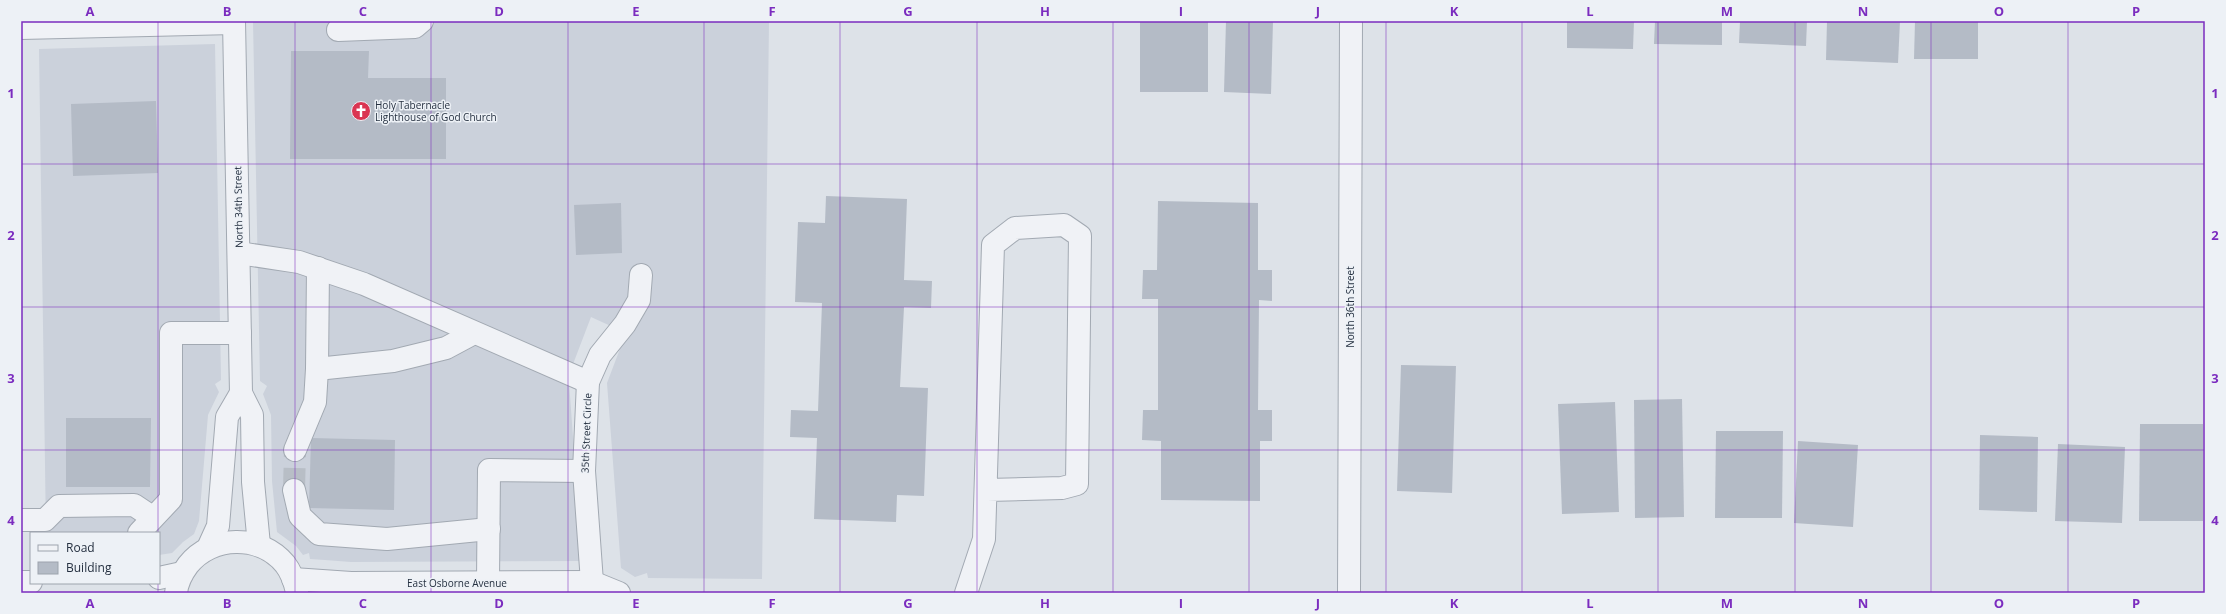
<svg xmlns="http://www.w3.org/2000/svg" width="2226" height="614" font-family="'Open Sans',sans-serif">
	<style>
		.built { fill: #cbd1db }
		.building { fill: #b4bbc6 }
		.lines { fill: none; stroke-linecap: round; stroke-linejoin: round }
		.minor-tunnel { stroke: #b8bec6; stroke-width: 22; stroke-dasharray: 22 11; stroke-linecap: butt }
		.minor-casing { stroke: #a2a9b2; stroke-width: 24 }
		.minor { stroke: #f0f2f6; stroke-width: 22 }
		.grid { fill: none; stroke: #7b2cbf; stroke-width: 1; stroke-opacity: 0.55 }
		.labels { text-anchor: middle; stroke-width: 3; stroke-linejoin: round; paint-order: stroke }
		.poi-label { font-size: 10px; fill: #253040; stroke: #edf1f6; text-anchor: start }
		.street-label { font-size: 10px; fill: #253040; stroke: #edf1f6 }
		.neatline { fill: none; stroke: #7b2cbf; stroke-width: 1.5 }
		.grid-label { font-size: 13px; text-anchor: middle; font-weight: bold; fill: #7b2cbf }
	</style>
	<rect width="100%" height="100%" fill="#dde2e8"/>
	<g class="built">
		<path d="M253,21H769L762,579L648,578L647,573L635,577L621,568L607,383L626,333L591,317L570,372L569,382L582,561L351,562L325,560L310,559L309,553L303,555L296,546L277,532L272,481L271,415L263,394L267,386L260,381Z"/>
		<path d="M215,44L221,380L215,384L219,392L208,415L199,521L194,534L183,542L172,553L159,555V533H46L39,49Z"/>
	</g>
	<g class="building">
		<rect x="1140" y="21" width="68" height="71"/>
		<path d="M1226,21H1273L1271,94L1224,92Z"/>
		<path d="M1567,21H1634L1633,49L1567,48Z"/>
		<path d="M1655,21H1722V45L1654,44Z"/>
		<path d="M1740,21H1807L1806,46L1739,43Z"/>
		<path d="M1827,21H1900L1898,63L1826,60Z"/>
		<path d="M1915,21H1978V59H1914Z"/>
		<path d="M291,51H369L368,78H446V159H290Z"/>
		<path d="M156,101L158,173L73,176L71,104Z"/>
		<path d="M826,196L907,199L904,280L932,281L931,308L904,307L900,387L928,388L924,496L897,495L896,522L814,519L817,438L790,437L791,410L818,411L822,303L795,302L798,222L825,223Z"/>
		<path d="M1158,201L1258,203V270H1272V301L1259,300L1258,410H1272V441H1260V501L1161,500V441L1142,440L1143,410H1158V299H1142L1143,270H1157Z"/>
		<path d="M621,203L622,253L576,255L574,205Z"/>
		<path d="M1401,365L1456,366L1452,493L1397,491Z"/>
		<path d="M1682,399L1684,517L1635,518L1634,400Z"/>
		<path d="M1615,402L1619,512L1562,514L1558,404Z"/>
		<path d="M66,418H151L150,487H66Z"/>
		<path d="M2140,424H2203V521H2139Z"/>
		<path d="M1716,431H1783L1782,518H1715Z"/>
		<path d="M1980,435L2038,437L2037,512L1979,510Z"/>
		<path d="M311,438L395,440L394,510L309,508Z"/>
		<path d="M1798,441L1858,445L1853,527L1794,523Z"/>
		<path d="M2058,444L2125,447L2122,523L2055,521Z"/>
	</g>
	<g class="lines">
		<path class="minor-tunnel" d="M294,490L295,450"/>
		<defs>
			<g id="minor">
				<path d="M234,21L241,393L252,415L253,482L259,545"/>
				<path d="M21,28L234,23"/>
				<path d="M338,30L415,27L422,21"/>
				<path d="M239,253L299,262L364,284L588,382"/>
				<path d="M317,369L393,361L446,348L474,333"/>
				<path d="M295,450L315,402L317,369L318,268"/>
				<path d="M294,490L300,516L319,534L387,539L489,529"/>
				<path d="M21,520H45L59,506L134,505L152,517"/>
				<path d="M139,533L171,499V333H240"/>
				<path d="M208,548L218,526L227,417L241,393"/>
				<path d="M159,578L182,573"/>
				<path d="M293,579L351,583L592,582L619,593"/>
				<path d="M21,582H31"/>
				<path d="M488,582L489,470L584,471"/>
				<path d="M592,582L584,471L588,382L600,355L625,324L639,300L641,275"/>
				<path d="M176,593C177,583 182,573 188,565C212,535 260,534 285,564C292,573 295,583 297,592"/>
				<path d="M966,593L984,539L993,245L1015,228L1064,225L1080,236L1077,484L1062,488L987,490"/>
				<path d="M1349,593L1351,21"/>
			</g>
		</defs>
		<use href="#minor" class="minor-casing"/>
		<use href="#minor" class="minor"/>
	</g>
	<path class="grid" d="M158,21V533M295,21V593M431,21V593M568,21V593M704,21V593M840,21V593M977,21V593M1113,21V593M1249,21V593M1386,21V593M1522,21V593M1658,21V593M1795,21V593M1931,21V593M2068,21V593M21,164H2205M21,307H2205M21,450H2205M158,583V593"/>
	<defs>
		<symbol id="church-disc" viewBox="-11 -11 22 22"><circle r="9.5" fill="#da3552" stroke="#edf1f6"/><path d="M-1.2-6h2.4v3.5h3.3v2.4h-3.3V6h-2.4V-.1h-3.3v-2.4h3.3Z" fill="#fff"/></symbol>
	</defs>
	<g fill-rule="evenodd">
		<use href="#church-disc" x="350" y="100" width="22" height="22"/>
	</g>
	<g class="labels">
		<g class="poi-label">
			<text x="375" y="109">Holy Tabernacle<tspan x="375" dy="12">Lighthouse of God Church</tspan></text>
		</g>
		<g class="street-label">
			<text transform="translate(238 207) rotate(-91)" y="4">North 34th Street</text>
			<text transform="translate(1350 307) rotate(-90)" y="4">North 36th Street</text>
			<text transform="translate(586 433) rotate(-88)" y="4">35th Street Circle</text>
			<text x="457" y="587">East Osborne Avenue</text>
		</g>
	</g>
	<rect width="2226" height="614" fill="none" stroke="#edf1f6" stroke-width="44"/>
	<rect x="30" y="532" width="130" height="52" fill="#edf1f6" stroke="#9da4ad"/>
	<rect x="38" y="545" width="20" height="6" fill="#f0f2f6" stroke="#9da4ad"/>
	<text x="66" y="552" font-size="12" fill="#253040">Road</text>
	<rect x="38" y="562" width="20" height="12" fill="#b4bbc6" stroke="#9da4ad"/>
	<text x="66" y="572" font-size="12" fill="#253040">Building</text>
	<rect x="22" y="22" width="2182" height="570" class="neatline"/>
	<g class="grid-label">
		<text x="90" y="16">A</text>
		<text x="227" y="16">B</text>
		<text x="363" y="16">C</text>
		<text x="499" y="16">D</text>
		<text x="636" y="16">E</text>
		<text x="772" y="16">F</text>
		<text x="908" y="16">G</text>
		<text x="1045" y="16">H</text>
		<text x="1181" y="16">I</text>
		<text x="1318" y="16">J</text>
		<text x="1454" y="16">K</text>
		<text x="1590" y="16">L</text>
		<text x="1727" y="16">M</text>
		<text x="1863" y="16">N</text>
		<text x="1999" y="16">O</text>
		<text x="2136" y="16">P</text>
		<text x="11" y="98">1</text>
		<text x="2215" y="98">1</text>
		<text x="11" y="240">2</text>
		<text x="2215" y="240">2</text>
		<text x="11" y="383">3</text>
		<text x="2215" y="383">3</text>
		<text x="11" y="525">4</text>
		<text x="2215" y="525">4</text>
		<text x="90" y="608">A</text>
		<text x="227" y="608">B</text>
		<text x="363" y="608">C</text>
		<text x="499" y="608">D</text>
		<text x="636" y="608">E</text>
		<text x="772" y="608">F</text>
		<text x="908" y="608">G</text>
		<text x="1045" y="608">H</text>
		<text x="1181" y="608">I</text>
		<text x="1318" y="608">J</text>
		<text x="1454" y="608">K</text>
		<text x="1590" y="608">L</text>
		<text x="1727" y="608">M</text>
		<text x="1863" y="608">N</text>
		<text x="1999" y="608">O</text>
		<text x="2136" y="608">P</text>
	</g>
</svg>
